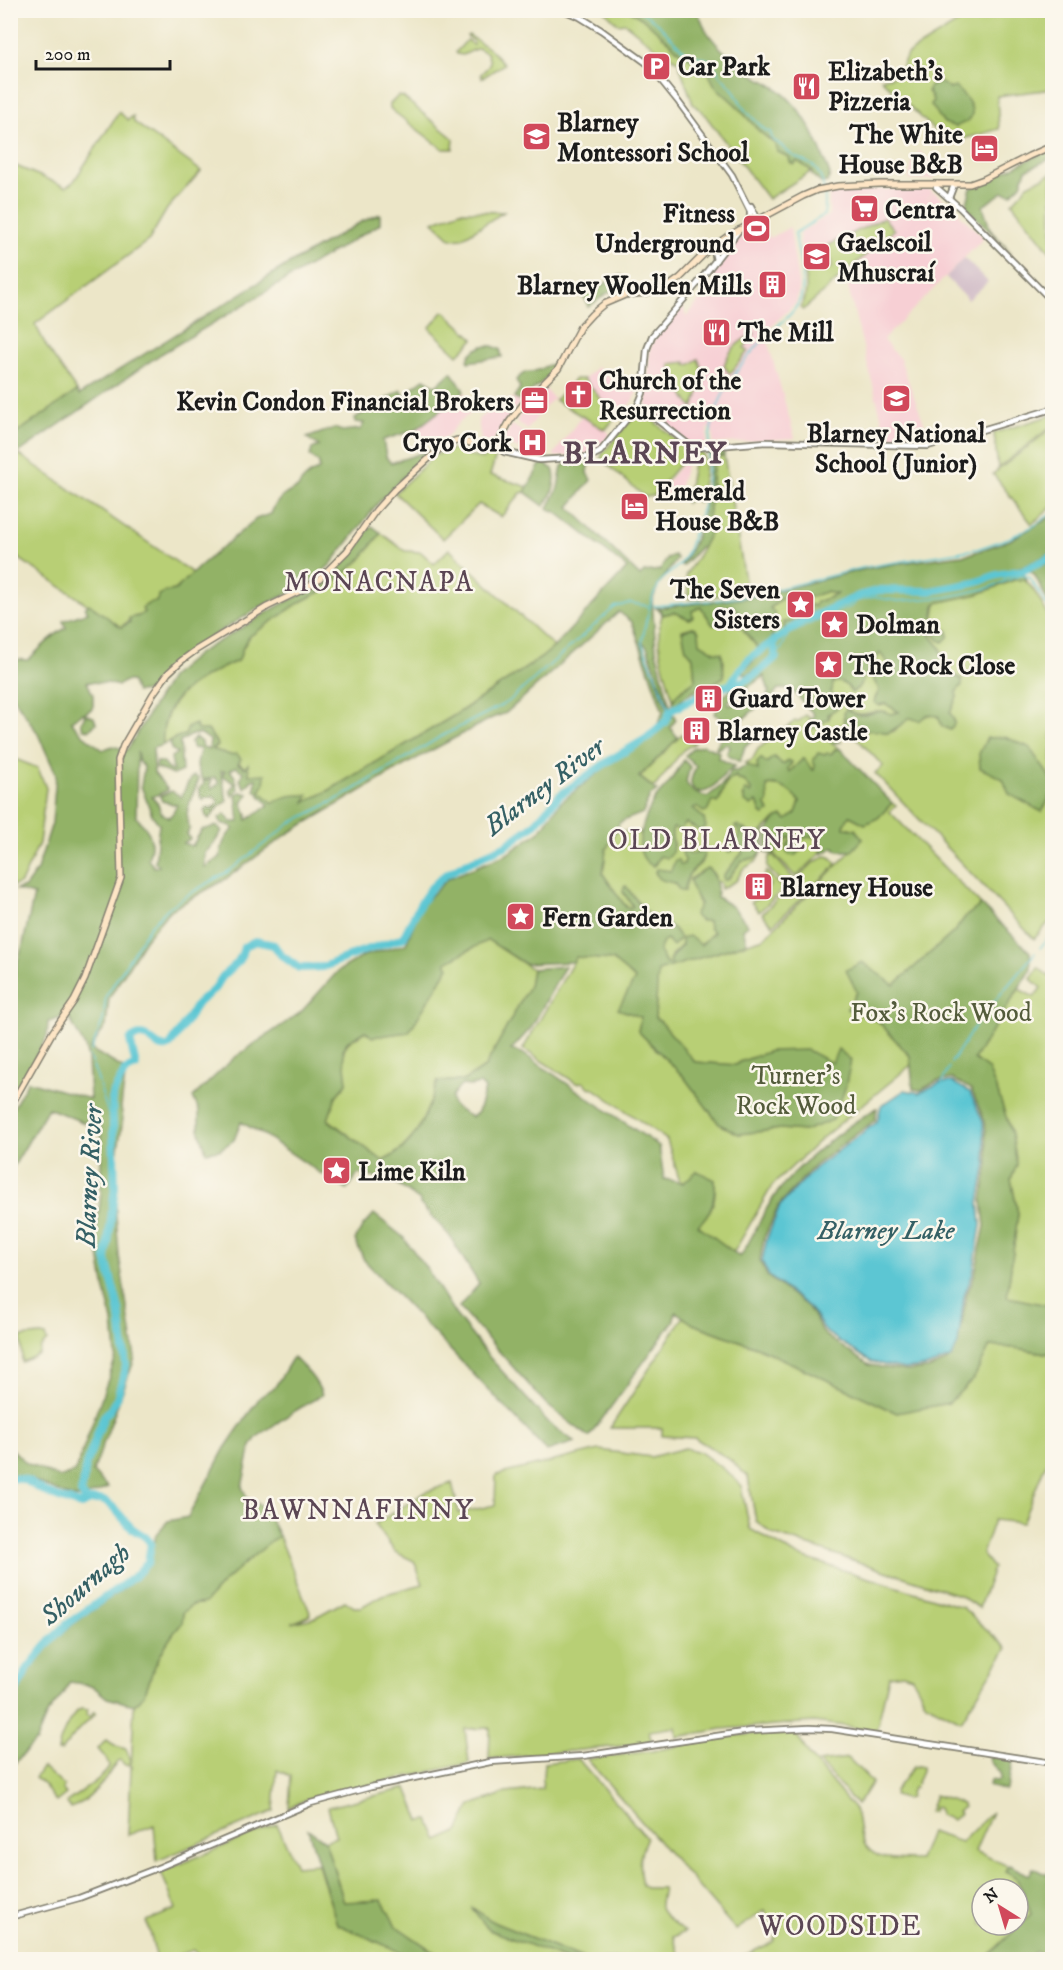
<svg xmlns="http://www.w3.org/2000/svg" width="1063" height="1970" font-family="'IM FELL DW Pica',serif">
	<style>
		.built { fill: #f7cfd4 }
		.industrial { fill: #d2bdc8 }
		.green { fill: #b8cf74; stroke: #6a7648; stroke-width: 1.5; fill-rule: evenodd }
		.forest { fill: #92b266; stroke: #576741; stroke-width: 1.5; fill-rule: evenodd }
		.water { fill: #5bc6d3; stroke: #3c7178; stroke-width: 1.5 }
		.lines { fill: none; stroke-linecap: round; stroke-linejoin: round }
		.stream { stroke: #5bc6d3; stroke-width: 1.5 }
		.river { stroke: #5bc6d3; stroke-width: 8 }
		.tertiary-casing { stroke: #848172; stroke-width: 8 }
		.secondary-casing { stroke: #848172; stroke-width: 8 }
		.tertiary { stroke: #fff; stroke-width: 4.5 }
		.secondary { stroke: #fde5c5; stroke-width: 5 }
		.labels { text-anchor: middle; stroke-width: 5; stroke-linejoin: round; paint-order: stroke }
		.poi-label { font-size: 26px; font-weight: bold; fill: #1c1c1c; stroke: #fbf7ec; text-anchor: start }
		.park-label { font-size: 26px; fill: #535b3b; stroke: #fbf7ec }
		.water-label { font-size: 27px; font-style: italic; fill: #356065; stroke: #fbf7ec }
		.quarter-label { font-size: 28px; letter-spacing: 1.5px; fill: #5b4654; stroke: #fbf7ec }
		.district-label { font-size: 32px; font-weight: bold; letter-spacing: 1.5px; fill: #5b4654; stroke: #fbf7ec }
	</style>
	<rect width="100%" height="100%" fill="#fbf7ec"/>
	<filter id="ink" filterUnits="userSpaceOnUse"><feTurbulence type="fractalNoise" baseFrequency=".0167" numOctaves="2"/><feDisplacementMap in="SourceGraphic" scale="12" xChannelSelector="R" yChannelSelector="G"/><feConvolveMatrix kernelMatrix="1 2 1 2 8 2 1 2 1" color-interpolation-filters="sRGB"/></filter>
	<filter id="wash" filterUnits="userSpaceOnUse"><feTurbulence type="fractalNoise" baseFrequency=".008" numOctaves="4" result="noise"/><feDisplacementMap in="SourceGraphic" scale="24" xChannelSelector="R" yChannelSelector="G"/><feGaussianBlur stdDeviation="1.35" result="paint"/><feColorMatrix in="noise" values="0 0 0 0 0 0 0 0 0 0 0 0 0 0 0 0 0 1.4 0 .05"/><feComposite in="paint" operator="in"/></filter>
	<g filter="url(#wash)">
		<rect width="100%" height="100%" fill="#ece6c8"/>
		<g class="built">
			<path d="M919,151L929,160L936,162L934,168V179L909,180L912,164Z"/>
			<path d="M901,189H929L933,192L924,203L934,192L949,204L984,238L883,340L900,359L930,439L887,440L845,276L896,228L894,230L884,218L832,269L806,274L800,242L799,233L829,215V192Z"/>
			<path d="M762,224L770,238L790,227L799,290L796,303L765,332L795,438L713,444V432L708,427L706,444L694,445L689,444L646,407L650,349L657,333L683,306L686,317L715,281L714,276L709,273L739,237Z"/>
			<path d="M597,367L614,382L638,386L636,395L630,404L616,417L584,379Z"/>
			<path d="M544,388L555,400H552L545,407L527,430L516,421L534,398Z"/>
			<path d="M464,392L477,409L460,421L446,438L435,439L421,446L412,431L428,421Z"/>
			<path d="M511,398L520,402L493,441L489,443L481,441L478,419Z"/>
			<path d="M581,417L604,428L610,434L597,450L593,453L555,457L554,454Z"/>
			<path d="M512,425L542,443L535,456L505,443L504,437Z"/>
			<path d="M689,456L676,498L660,491Z"/>
		</g>
		<path class="industrial" d="M964,258L988,282L968,300L946,277Z"/>
		<g class="green">
			<path d="M605,11H630L646,21L682,54L705,66L716,86L736,105L759,131L775,144L778,152L789,157L794,164L797,161L812,171L768,199L702,111L693,104L678,61L657,49L625,23L618,24Z"/>
			<path d="M977,11H1052V89L997,96L999,129L948,143L881,79L898,75L907,54Z"/>
			<path d="M469,35L492,51L504,64L482,78L481,74L487,68L490,62L487,53L478,48L463,55L457,54L456,52L467,40L473,45L474,42L467,36Z"/>
			<path d="M398,96L403,97L454,139L453,149H443L393,111L390,108V104Z"/>
			<path d="M119,112L128,120L133,116L134,122L201,171L167,209L149,240L35,324L48,349L77,391L11,437V164L66,187L74,181Z"/>
			<path d="M1052,173V254L1012,203L1028,185Z"/>
			<path d="M460,211L504,212L462,238L451,239L433,222Z"/>
			<path d="M884,218L894,230L803,310L801,308C807,296 807,286 805,272L806,274L832,268L828,245Z"/>
			<path d="M443,312H445L474,339L458,355L430,329V327Z"/>
			<path d="M754,334L744,348L748,351L730,374L724,366C728,351 740,340 754,334Z"/>
			<path d="M698,359L706,379L704,380L693,408C685,400 682,392 679,382C676,375 671,372 670,364L686,362V365L691,364Z"/>
			<path d="M575,379H584L616,417L605,430L555,400Z"/>
			<path d="M640,413H644L687,449V455L653,496L645,497L601,459L602,454L635,415Z"/>
			<path d="M1052,415V426L998,468L994,433Z"/>
			<path d="M1052,428V507L1032,524L993,474Z"/>
			<path d="M455,448L463,454H469V456L483,459L490,452L498,453L495,459L490,475L528,487L525,492L521,493L501,517L479,504L443,539L395,493L435,455Z"/>
			<path d="M701,451C709,464 702,485 699,499L698,502L692,499L686,503L694,458L696,453Z"/>
			<path d="M17,453L194,574L175,590L165,592L157,603L151,602L142,608L144,612L139,616H134L121,627L11,553L10,458Z"/>
			<path d="M724,455L747,592L689,599L686,575L703,547L712,489L713,468L717,458Z"/>
			<path d="M381,533L405,551L421,552L434,564L449,549L554,647L541,658L455,715L328,791L304,803L308,796L273,804L260,791L256,775H249L248,765L245,768L230,755L210,749L218,745L208,730L177,737L163,745C161,738 163,729 165,722C175,686 209,675 239,660L243,647L250,636L302,601L326,589L360,560Z"/>
			<path d="M1022,579C1033,583 1046,612 1052,623V919L1034,939L875,773L883,766L852,733L874,729L888,733L894,731L906,719L935,714L940,720L950,713L957,697L955,693L959,677L952,675L947,671L940,647L931,636V630L939,640L948,636V631L933,621L936,603L978,594L1014,580Z"/>
			<path d="M828,591L830,593L838,592L833,596L816,602L815,606L811,605L803,610L797,607V612L802,613C800,618 798,621 792,622L786,630L788,632L773,641L772,632L775,623L770,608C775,606 776,602 780,599C786,595 792,594 798,592L807,598Z"/>
			<path d="M733,606L738,612L745,633L759,649L738,669L729,683L699,692L690,693C699,685 712,682 723,677L724,661L722,657L699,643L693,627L682,630L686,649L693,657L695,681L682,689L673,700C666,674 653,643 662,615L674,612L689,619L692,611L701,607L713,625L719,623L723,610L721,607Z"/>
			<path d="M879,653L882,654L883,657L893,668L891,670L880,669L874,681L880,690L875,698L880,706L886,704L900,712L891,714C877,705 866,719 852,712L843,718L845,725L843,726H838L829,741L840,749H836L831,754L822,755L815,770H812L804,759L789,773L788,768L792,763L788,760L785,765L782,764L775,757L759,767L758,771L745,763L752,760L758,749L795,721H799L806,715L811,719L809,721L817,726L829,719L833,698L830,692L831,683L837,681L846,685L852,693Z"/>
			<path d="M682,734L695,743L683,750L654,788L640,777Z"/>
			<path d="M10,757L38,768L46,788L39,843L21,883L11,887Z"/>
			<path d="M737,775L744,781L752,791V793L745,790L743,797L753,804L757,802L761,813L764,815L769,812L766,805V786C781,783 791,791 800,802L796,813L786,821L772,822L760,834L750,833L744,829L735,827L740,833L739,838L729,844L734,850L740,847L743,852L723,876L724,880L728,879L741,861L758,857L762,851L756,862L743,869L736,881L721,889L720,882H716L714,874L707,868L690,879L697,900L714,931L701,945L683,941L682,945L671,955L672,964H666L659,951L663,942L668,939L671,941L667,925L652,919L626,887L623,892L633,906L629,908L621,901L603,874L606,850L615,831L641,832L640,837L653,866L655,865L660,856L674,845L671,833L673,828L686,823L699,830L704,819L692,808L720,800C723,787 726,782 737,775ZM697,851L704,855L701,863L689,874L684,891C680,888 675,883 671,882C663,879 659,882 655,872L671,871L684,864L685,860L689,855L693,854Z"/>
			<path d="M892,803L896,806L890,812L981,905L965,917L955,931L893,986L862,962L858,992L847,1009L878,1021L910,1056L911,1065L821,1139L772,1186L734,1252L697,1225C714,1211 716,1200 715,1180L680,1182L667,1140L592,1087L590,1088L584,1082L576,1083L523,1049L576,957L612,960L635,979L641,1017L638,1031L684,1077L719,1124L739,1134L781,1129L804,1131L832,1063L770,1051L740,1062L736,1065L694,1062L661,1022L655,1018L657,971L764,938L863,839L850,828H844L845,822L850,816L865,824L878,818Z"/>
			<path d="M809,836L818,838C822,844 822,849 819,855L796,877L774,854L789,837L799,840Z"/>
			<path d="M773,855L793,878L785,886L767,867L769,857Z"/>
			<path d="M825,856C830,856 834,859 836,864L834,867L773,925L762,914L813,863Z"/>
			<path d="M766,871L783,889L759,912L751,902L759,898L770,885L764,878Z"/>
			<path d="M488,940L532,969L529,986L485,1067L463,1081H438C426,1114 417,1145 383,1161L328,1119L336,1096L347,1083C345,1065 336,1044 358,1037L446,962Z"/>
			<path d="M1038,967L1052,979V1306L1007,1297L1018,1214L1011,1179L1012,1134L988,1069L973,1059L1019,989L1034,997L1041,988L1031,979Z"/>
			<path d="M684,1316L693,1324L759,1348L897,1413L974,1378L990,1346L1015,1348L1052,1354V1448L1022,1523L994,1520L982,1554L993,1568L979,1608L959,1595L773,1534L756,1521L748,1477L729,1459L695,1438L662,1436V1428H610Z"/>
			<path d="M41,1335L45,1336L47,1341L40,1348L39,1354L22,1362L21,1337Z"/>
			<path d="M685,1448L700,1452L730,1474L741,1486L750,1529L798,1556L962,1607L1007,1648L961,1721L926,1703L912,1677L903,1674L889,1676L876,1732L845,1726L814,1722L722,1729L677,1737L676,1727L649,1731L652,1743L489,1759L490,1728L465,1729L469,1763L309,1798L289,1808L291,1776L277,1770L274,1811L157,1861L154,1825L128,1835L134,1705C147,1697 148,1681 154,1668C161,1652 170,1636 182,1623L183,1613L191,1605L205,1603C226,1577 252,1556 279,1536L311,1615L292,1623L314,1618L345,1601L354,1607H361L382,1595L423,1584L414,1561L395,1552L375,1524L426,1492L452,1483L459,1513L495,1505L496,1475L599,1450L651,1457Z"/>
			<path d="M81,1709L88,1710L86,1715L91,1717L93,1712H96L95,1714L74,1735L61,1751L59,1750L58,1752C58,1742 71,1713 81,1709Z"/>
			<path d="M795,1732L809,1755L855,1810C859,1818 858,1825 860,1833C868,1863 895,1859 919,1860L930,1832L961,1842L992,1812L975,1851L1008,1866L1005,1871L1015,1876L1023,1891L1031,1914L985,1959H737L773,1942L776,1935L765,1910L736,1930L587,1759L652,1751L738,1735ZM982,1889H1018V1925H982Z"/>
			<path d="M106,1740L118,1747L126,1749L130,1758L129,1766L125,1765L120,1760L117,1761C108,1777 89,1803 70,1808L67,1803L68,1801C77,1794 109,1775 109,1766C109,1760 101,1753 98,1749Z"/>
			<path d="M848,1758L872,1782L857,1805L819,1762Z"/>
			<path d="M578,1759L647,1838C638,1857 638,1865 642,1885L646,1888H663C662,1894 659,1903 660,1908C662,1916 679,1927 685,1932L673,1937L681,1959H585L495,1923L473,1908L489,1930L567,1959H445L396,1926L382,1901L344,1902L325,1841L336,1837L328,1807L407,1788L420,1821L429,1820L438,1841L458,1832L471,1805L506,1793L542,1789L544,1763Z"/>
			<path d="M918,1766L922,1767V1770L915,1788H913L910,1793V1798L906,1799L894,1795L895,1791L913,1767Z"/>
			<path d="M42,1768H44L64,1786L62,1789L66,1794L56,1802L43,1784L35,1778Z"/>
			<path d="M935,1795L962,1804L964,1807L957,1812L959,1814L952,1820L940,1815L938,1808L934,1807L932,1812H929Z"/>
			<path d="M277,1824L296,1866L318,1864L337,1924L416,1959L204,1960L194,1950L165,1959H157L147,1921L176,1909L161,1872Z"/>
		</g>
		<g class="forest">
			<path d="M695,11C701,15 702,23 706,30C712,40 722,50 731,58C742,70 756,76 770,84C803,104 818,140 830,175L827,182L821,183L812,175V171L797,161L794,165L790,162L789,157L778,152L775,144L759,131L736,105L715,86L705,66L682,54L646,21L630,11Z"/>
			<path d="M940,82L950,89L955,87C962,93 979,109 969,120C965,124 960,123 956,127L944,123L931,105L933,100L928,91L929,87Z"/>
			<path d="M1050,149H1052V158L1026,170L1021,184L1011,194L1003,192L983,206L990,229L1012,254L966,207L971,188Z"/>
			<path d="M380,214V224L161,354L11,458V437L77,391L79,395L282,268L361,222Z"/>
			<path d="M621,275L624,279V286L618,291V289L608,293L588,307L586,300L581,296Z"/>
			<path d="M483,346H492L500,349L502,357L468,362C468,353 476,349 483,346Z"/>
			<path d="M556,363C553,376 533,389 523,398L518,400L514,397L520,388L516,380L525,372C537,374 545,364 556,363Z"/>
			<path d="M451,372L462,387L464,392L415,430L383,440L386,457L391,463L428,451L378,503L331,564L317,577L304,586L260,607L194,647L175,662L152,691L136,692L131,681H125L118,686L108,683L87,682L93,695V708L85,713L87,715L94,717L96,723L90,730L83,729L81,722L85,716L83,713L71,721L82,734L103,750L112,746L127,750L170,678L182,667L199,653L280,605L311,590L325,579L372,526L381,533L360,560L326,589L302,601L250,636L243,647L239,660C200,679 159,694 163,745L153,748L154,773L168,790L152,797L158,804L161,813L170,818L177,805L162,801L160,796L172,791L181,797L190,779L194,776L199,779C193,795 182,812 190,828L187,834L190,839L183,843L192,846L202,830L217,826L222,831L215,842L205,853V867L220,857C221,846 224,837 233,830L232,826L221,823L219,818L225,814L231,822H239L236,794L241,792L248,794L242,803L247,814V820L269,805L255,790L256,779L252,780L245,788L240,780L243,772L236,767L230,770L235,777L238,789L232,796L230,790L235,784L222,775L225,771H221L227,801L219,807L209,819L206,816L204,810L209,807L212,810L219,802L214,796L201,799L199,788L204,784L203,781L212,780L210,785L212,789L219,783L215,777L203,780C195,768 196,762 201,749L192,748L191,742L195,738L201,742L202,747L209,749L210,740L201,734L191,735L180,742L182,771L173,775L156,768L157,762H163L169,770L173,771L171,757L177,753L171,749L170,741L177,737L185,735L188,727L196,724L197,730H208L218,746L212,749L230,755L237,754L241,759L238,764L245,768L248,764L249,775L265,774L264,785L260,791L273,803C286,795 292,795 308,795L305,802L328,791L455,715L541,658L554,647L627,568L555,511L554,512L548,508L558,488L562,466L569,462L589,460L587,473L591,480L569,507L640,576L644,572L660,570L667,558L674,555L677,559L658,586L652,601L656,651L669,702L672,708L670,710L647,647L641,641L668,711L664,721L657,726L663,712L632,622L619,612L506,713L492,718L412,761L289,833L224,880L169,911L145,940L109,998L106,1026L90,1049L126,1070L121,1107L123,1119L117,1155L116,1214L119,1255L135,1358L93,1472L108,1488C99,1491 85,1499 76,1498C58,1495 25,1472 11,1475V1448L26,1463L60,1478L75,1472L116,1357L113,1321L105,1291L96,1236L101,1193V1127L93,1116H90L85,1123L48,1108L11,1171V1112L28,1081L90,1099L88,1059L85,1047L68,1016L48,1022L47,1037L11,1098V985L23,944L34,895L16,890L25,887L37,870L52,823L56,774L37,732L11,694V659L28,660C40,649 52,635 66,628L63,621L88,612L85,608L89,604L121,627L130,622L129,618L139,616L144,612L142,608L151,602H156L159,595L165,592L175,590L200,566L256,519L271,514C276,500 285,493 298,488C301,480 311,472 319,470V463L310,456L312,449L319,446L307,438L334,428L342,431L361,429L364,423L355,422V418L401,390L406,398L413,387L424,379L436,386ZM137,752L139,762L144,767L141,786L152,815L159,824L155,862L159,866L154,867L148,859C155,839 150,831 136,817Z"/>
			<path d="M714,451L724,452V455L717,458L713,468L708,519H711L712,529L703,547H700L683,566L681,565C702,537 709,488 710,454Z"/>
			<path d="M545,464L553,469C558,481 552,496 544,506L525,492L540,465Z"/>
			<path d="M1052,516V553L1027,565L969,582L921,589L887,588L872,590L800,622L788,632L784,629V622L796,621L801,614L794,611V606L803,610L811,605L815,606L816,602L828,598L838,593H830L828,591L807,598L798,592L785,596L770,608L775,613C775,623 771,632 773,641L759,649L743,629L735,623L733,617L738,612L733,606L722,607L726,615L720,619L719,624L713,625L701,607L692,611L693,617L689,619L674,612L662,615L661,611L656,608L752,597L861,570L893,564L970,554L1010,540Z"/>
			<path d="M1052,562V609L1034,574L1028,570Z"/>
			<path d="M1023,571L1026,580H1014L978,594L936,603L934,606L933,621L948,632V637L943,642L939,640L931,631V636L940,647L947,671L952,675L962,679V685L956,692L957,697L950,713C955,719 956,725 950,730L942,726L938,716L927,715L919,721L911,718L907,719L904,723L888,733C871,727 857,733 840,735L839,740L841,742L832,743L827,736L832,727L845,725L844,713L846,708C850,710 854,715 860,715C872,716 879,707 891,714L899,712L886,704L877,705L874,702L879,690C876,683 870,677 875,669L890,670L892,668L880,653L858,688L852,693C849,686 842,680 833,682L832,691L830,692L836,700L839,707L828,714L829,718L813,729L809,726V721L814,715L795,693L788,689H778L772,697L765,701L769,691L764,676L728,701L729,705L744,702L754,694L755,695L752,702L756,708L736,725L721,734L720,729L728,722L714,714L718,709L714,706V703L738,685L768,667L765,665L746,675L742,672L762,652L801,625L848,602L880,590L931,592Z"/>
			<path d="M693,627L696,628L699,632L700,643L715,652L722,653L724,677L712,684L694,690L676,704H673C674,691 687,688 695,680L693,657L686,649L682,631Z"/>
			<path d="M674,715L676,720L670,727L678,738L639,777L657,791L650,796L643,813L620,822L606,850L603,874L626,907L629,908L633,906L623,892L624,887L626,886C634,897 641,908 650,917C662,929 671,918 680,939L673,946L667,939L663,942L659,951L666,964H672L669,960L682,945V938L689,936L701,945L714,932L709,928L708,921H701L694,915L700,904L692,889L690,880L707,868C716,873 718,887 717,897L733,907L748,925L743,929L747,943L658,971L655,1018L661,1022L695,1062L736,1065L740,1062L770,1051L807,1050L832,1063L838,1049L851,1060L845,1089L833,1120L804,1131L781,1129L739,1134L719,1124L684,1077L638,1031L641,1017L618,1009L635,979L612,960L576,957L573,962L525,964L488,940L446,962L449,967L409,1032L372,1037L365,1031L347,1042L343,1050L347,1083L336,1096L328,1120L383,1161C417,1146 426,1114 438,1081H463L485,1067L529,986L532,969L565,966L531,1028L511,1050L522,1053L659,1146L664,1179L683,1183L697,1171L715,1180C715,1199 713,1212 698,1225L740,1257C752,1239 760,1218 772,1200C794,1167 842,1128 877,1108L875,1120L814,1166L779,1205L764,1238L760,1260L767,1276L808,1307L825,1335L869,1365L906,1371L927,1369L946,1362L962,1323L966,1296L975,1274L985,1226L982,1201L988,1163L985,1122L971,1089L952,1079L937,1081L921,1090L913,1089L910,1056L878,1021L847,1009L857,992L846,970L862,962L894,985L955,931L965,917L981,905L1030,952L1031,969L974,1059L988,1069L998,1093L1012,1134L1017,1165L1011,1179L1018,1214L1007,1297L1052,1306V1354L1015,1348L990,1346L974,1378L949,1403L897,1413L759,1348L693,1324L676,1312L673,1322L589,1437L547,1405L459,1307L479,1284L449,1235L420,1204V1201L393,1181L358,1174L347,1190L338,1184L348,1170L334,1161L323,1175L264,1135L241,1122L234,1140L219,1150L206,1152L199,1129V1111L193,1097L234,1058L301,1012L338,971L363,956L406,944L421,906L447,879L507,854L540,831L560,803L609,764L648,740ZM480,1084L485,1089L478,1112L472,1117C454,1109 442,1101 462,1085L470,1086Z"/>
			<path d="M737,732L752,741L745,746L740,762L728,756L727,752L730,747L727,743L717,749L716,747L721,738Z"/>
			<path d="M1005,737L1029,747L1052,780V793L1042,812L1009,794L1003,779L980,768L979,754L987,738Z"/>
			<path d="M703,745L719,752L718,758L735,766C722,771 713,797 697,791C685,786 694,773 696,766L685,756L693,748Z"/>
			<path d="M836,749H840L892,803L878,818L865,824L850,816L845,822L844,828L855,829L863,839L852,851H838L834,847L822,854L820,841L813,836L797,840L803,846L801,851L794,856L788,854L786,849L788,844L792,840H794L790,837L774,854L765,853C767,839 767,820 782,816L787,820L796,813L800,802C791,791 780,783 767,786L768,800L766,805L769,812L764,815L761,813L757,802L751,806L744,801V792L745,790L751,793L752,791L744,781L738,780L736,776L726,782L718,803L712,801L707,811L703,812L697,807L693,808L704,819L706,827L700,831L686,823L680,830L673,828C669,837 676,846 671,855L667,858L660,856L653,866C629,855 644,819 653,802C657,795 663,790 668,784C674,776 679,768 684,760L690,767L686,782C691,792 697,794 707,797L721,786L731,771H737L747,765L758,770L757,763L761,758L766,763L774,757L782,764H785L788,760L792,762L788,768L789,772L804,758L812,770H814L815,765L813,761L818,753L825,755L827,753L831,754Z"/>
			<path d="M738,825L749,833L760,834L766,829L762,851L758,857L741,861L728,879L724,881L723,876L743,852L740,847L729,852L727,850L729,844L739,838L740,833L735,827Z"/>
			<path d="M684,850L689,854H693L704,850C705,863 694,866 688,876C686,881 685,886 684,891H680L674,883C666,880 659,883 655,871L657,869L671,871L675,860H679L681,865L684,864L685,860L682,853Z"/>
			<path d="M374,1214L403,1237L427,1269L455,1314L490,1358L550,1424L575,1442L547,1451L364,1260L355,1240L363,1226Z"/>
			<path d="M293,1357C305,1368 317,1380 322,1395L290,1414L257,1437L251,1446L242,1487L247,1498L264,1507L279,1536C252,1556 226,1577 205,1603L191,1605L183,1613L182,1623C170,1636 161,1652 154,1668C148,1681 147,1697 134,1705L107,1698L95,1688L85,1684L70,1682L60,1698L47,1714L36,1741L11,1767V1707L30,1671L53,1642L68,1628L124,1588L138,1577L150,1564L156,1534L168,1521L188,1517L225,1448L260,1397L275,1387Z"/>
			<path d="M989,1756L1013,1761L1007,1789L1005,1791L989,1786L990,1780L997,1781L1000,1779V1773L990,1762Z"/>
			<path d="M308,1829L325,1841L344,1902L382,1900L396,1926L444,1959H416L337,1924Z"/>
			<path d="M1009,1865L1029,1875L1033,1868L1047,1875L1052,1867V1931L1048,1938L1052,1942V1959H1045L1046,1954L1035,1952L1026,1959H985L1031,1914L1023,1891L1015,1876L1005,1871Z"/>
			<path d="M471,1907L495,1923L585,1959H567L489,1930Z"/>
		</g>
		<path class="water" d="M952,1082L970,1092L983,1122L986,1163L979,1202L981,1225L973,1273L964,1296L958,1344L951,1358L925,1367L905,1369L871,1362L827,1333L809,1307L769,1276L762,1261L767,1238L780,1206L815,1168L877,1122L881,1106L905,1090L919,1093L939,1083Z"/>
		<g class="lines">
			<g class="stream">
				<path d="M639,10L656,22L686,53L710,60L719,74L732,88L745,110L765,130L770,132L773,140C782,144 784,150 792,155C798,159 806,161 813,166C825,176 826,201 824,215L795,233C797,250 805,276 802,292C799,310 784,320 772,331C740,362 712,399 709,445"/>
				<path d="M654,606L720,600L753,595L866,567L977,549L1009,538L1034,526L1052,513"/>
				<path d="M775,655L780,651L788,635L827,615L850,607L857,601L874,597L898,601L946,597L988,588L1015,577L1022,575L1029,577L1052,613"/>
				<path d="M670,711L642,643L646,621L653,596L661,581L680,564L687,553L705,499L709,450"/>
				<path d="M1040,948L1052,933"/>
				<path d="M91,1051L103,1020L106,996L150,926L168,908L189,894L229,871L291,823L347,794L440,737L508,702L615,607L630,603L648,606"/>
				<path d="M89,1056L96,1074L112,1126"/>
				<path d="M951,1063L978,1021L1035,953"/>
				<path d="M942,1083L949,1067"/>
			</g>
			<g class="river">
				<path d="M730,685C746,684 764,668 776,657L773,643"/>
				<path d="M10,1478C26,1477 32,1485 45,1492C56,1498 69,1501 81,1505C109,1489 116,1514 133,1529C142,1536 144,1533 151,1544L148,1562L135,1576L66,1625L51,1640L28,1668L10,1702"/>
				<path d="M87,1502L81,1493L86,1465L104,1416L110,1410L117,1398L126,1366L119,1309L106,1259L115,1187L112,1095L126,1070L136,1066L130,1040C148,1025 152,1050 167,1047C171,1047 193,1010 198,1003C202,998 208,996 212,991C217,987 219,981 223,976C235,964 239,965 244,947L255,941L274,945L281,955L299,968L323,967L360,952L403,938L420,904L431,888L445,875L465,864L505,846L534,825L560,795L610,760L646,739L666,721L670,711L710,690L730,685L738,672L750,658L801,622L861,595L880,590L930,591L974,583L997,575L1024,570L1052,557"/>
			</g>
		</g>
	</g>
	<g filter="url(#ink)">
		<g class="lines">
			<defs>
				<g id="tertiary">
					<path d="M563,10L580,17L601,30L648,64L677,100L732,175L750,211V224"/>
					<path d="M937,184L936,187L960,208L1052,301"/>
					<path d="M949,198L954,185"/>
					<path d="M751,206L758,220"/>
					<path d="M713,246L716,260"/>
					<path d="M638,405L693,448L766,442L928,446L1052,409"/>
					<path d="M496,445L504,452L539,460L590,457L600,452L638,405L643,393L647,349L652,336L698,283L739,230"/>
					<path d="M10,1917L79,1898L160,1867L311,1803L371,1787L490,1762L583,1756L750,1731L809,1728L832,1729L1052,1763"/>
				</g>
				<path id="secondary" d="M10,1107L52,1033L74,1001L85,979L121,878L118,760L123,746L153,694L168,673L181,661L196,650L267,607L304,589L319,579L347,551L376,510L394,490L445,444L457,440L489,447L497,445L510,421L524,403L558,369L580,327L592,314L604,304L625,295L646,293L669,286L680,278L707,251L728,236L803,196L817,190L838,186L880,184H970L984,179L1029,156L1052,146"/>
			</defs>
			<use href="#tertiary" class="tertiary-casing"/>
			<use href="#secondary" class="secondary-casing"/>
			<use href="#tertiary" class="tertiary"/>
			<use href="#secondary" class="secondary"/>
		</g>
	</g>
	<defs>
		<symbol id="parking-square" viewBox="-11 -11 22 22"><rect x="-9" y="-9" width="18" height="18" rx="4" fill="#d1495b" stroke="#fbf7ec"/><path d="M-3.5-5.5H1a3.5 3.5 0 0 1 0 7H-1V5.5H-3.5ZM-1-3.4V-.6H.8a1.4 1.4 0 0 0 0-2.8Z" fill="#fff"/></symbol>
		<symbol id="restaurant-square" viewBox="-11 -11 22 22"><rect x="-9" y="-9" width="18" height="18" rx="4" fill="#d1495b" stroke="#fbf7ec"/><path d="M-5-6h1v4h1v-4h1v4h1v-4h1v5L-1.5 .5V6h-2V.5L-5-1ZM5-6V6H3V1.5H1.5Q1.5-4 5-6Z" fill="#fff"/></symbol>
		<symbol id="school-square" viewBox="-11 -11 22 22"><rect x="-9" y="-9" width="18" height="18" rx="4" fill="#d1495b" stroke="#fbf7ec"/><path d="M0-5L7-2L0 1L-7-2ZM-4 1L0 2.5L4 1V4Q0 6-4 4Z" fill="#fff"/></symbol>
		<symbol id="hotel-square" viewBox="-11 -11 22 22"><rect x="-9" y="-9" width="18" height="18" rx="4" fill="#d1495b" stroke="#fbf7ec"/><path d="M-6-4.5h1.5V1H6V5H4.5V3h-9V5H-6ZM-4 0a1.8 1.8 0 1 1 3.6 0ZM.5 0V-2.5h3Q6-2.5 6 0Z" fill="#fff"/></symbol>
		<symbol id="supermarket-square" viewBox="-11 -11 22 22"><rect x="-9" y="-9" width="18" height="18" rx="4" fill="#d1495b" stroke="#fbf7ec"/><path d="M-6-5.5h2.5l.6 2H6L4.5 2H-2.5L-4.4-4H-6ZM-1.5 3.2a1.3 1.3 0 1 0 .1 0ZM3 3.2a1.3 1.3 0 1 0 .1 0Z" fill="#fff"/></symbol>
		<symbol id="stadium-square" viewBox="-11 -11 22 22"><rect x="-9" y="-9" width="18" height="18" rx="4" fill="#d1495b" stroke="#fbf7ec"/><path d="M0-5a6.5 5 0 1 0 0 10a6.5 5 0 1 0 0-10ZM-3.5-1.8h7v3.6h-7Z" fill="#fff"/></symbol>
		<symbol id="building-square" viewBox="-11 -11 22 22"><rect x="-9" y="-9" width="18" height="18" rx="4" fill="#d1495b" stroke="#fbf7ec"/><path d="M-4-6H4V6H1V3H-1V6H-4ZM-2.5-4.3h1.7v1.8h-1.7ZM.8-4.3h1.7v1.8H.8ZM-2.5-1h1.7V.8h-1.7ZM.8-1h1.7V.8H.8Z" fill="#fff"/></symbol>
		<symbol id="church-square" viewBox="-11 -11 22 22"><rect x="-9" y="-9" width="18" height="18" rx="4" fill="#d1495b" stroke="#fbf7ec"/><path d="M-1.2-6h2.4v3.5h3.3v2.4h-3.3V6h-2.4V-.1h-3.3v-2.4h3.3Z" fill="#fff"/></symbol>
		<symbol id="office-square" viewBox="-11 -11 22 22"><rect x="-9" y="-9" width="18" height="18" rx="4" fill="#d1495b" stroke="#fbf7ec"/><path d="M-6-3h4V-5.5h4V-3h4V5H-6ZM-1-4.5V-3h2v-1.5ZM-6 0V1H6V0Z" fill="#fff"/></symbol>
		<symbol id="hospital-square" viewBox="-11 -11 22 22"><rect x="-9" y="-9" width="18" height="18" rx="4" fill="#d1495b" stroke="#fbf7ec"/><path d="M-5-5h3v3.5h4V-5h3V5h-3V1.5h-4V5h-3Z" fill="#fff"/></symbol>
		<symbol id="sight-square" viewBox="-11 -11 22 22"><rect x="-9" y="-9" width="18" height="18" rx="4" fill="#d1495b" stroke="#fbf7ec"/><path d="M0-6L1.8-2.2L6-1.7L2.9 1.2L3.7 5.4L0 3.3L-3.7 5.4L-2.9 1.2L-6-1.7L-1.8-2.2Z" fill="#fff"/></symbol>
	</defs>
	<g fill-rule="evenodd">
		<use href="#parking-square" x="640" y="50" width="33" height="33"/>
		<use href="#restaurant-square" x="790" y="70" width="33" height="33"/>
		<use href="#school-square" x="520" y="120" width="33" height="33"/>
		<use href="#hotel-square" x="968" y="132" width="33" height="33"/>
		<use href="#supermarket-square" x="848" y="192" width="33" height="33"/>
		<use href="#stadium-square" x="740" y="212" width="33" height="33"/>
		<use href="#school-square" x="800" y="240" width="33" height="33"/>
		<use href="#building-square" x="756" y="268" width="33" height="33"/>
		<use href="#restaurant-square" x="700" y="316" width="33" height="33"/>
		<use href="#church-square" x="562" y="378" width="33" height="33"/>
		<use href="#school-square" x="880" y="382" width="33" height="33"/>
		<use href="#office-square" x="518" y="384" width="33" height="33"/>
		<use href="#hospital-square" x="516" y="426" width="33" height="33"/>
		<use href="#hotel-square" x="618" y="490" width="33" height="33"/>
		<use href="#sight-square" x="784" y="588" width="33" height="33"/>
		<use href="#sight-square" x="818" y="608" width="33" height="33"/>
		<use href="#sight-square" x="812" y="648" width="33" height="33"/>
		<use href="#building-square" x="692" y="682" width="33" height="33"/>
		<use href="#building-square" x="680" y="714" width="33" height="33"/>
		<use href="#building-square" x="742" y="870" width="33" height="33"/>
		<use href="#sight-square" x="504" y="900" width="33" height="33"/>
		<use href="#sight-square" x="320" y="1154" width="33" height="33"/>
	</g>
	<g class="labels">
		<g class="poi-label">
			<text x="678" y="75">Car Park</text>
			<text x="828" y="80">Elizabeth's<tspan x="828" dy="30">Pizzeria</tspan></text>
			<text x="557" y="131">Blarney<tspan x="557" dy="30">Montessori School</tspan></text>
			<text x="963" y="143" text-anchor="end">The White<tspan x="963" dy="30">House B&amp;B</tspan></text>
			<text x="885" y="218">Centra</text>
			<text x="735" y="222" text-anchor="end">Fitness<tspan x="735" dy="30">Underground</tspan></text>
			<text x="837" y="251">Gaelscoil<tspan x="837" dy="30">Mhuscraí</tspan></text>
			<text x="752" y="294" text-anchor="end">Blarney Woollen Mills</text>
			<text x="738" y="341">The Mill</text>
			<text x="599" y="389">Church of the<tspan x="599" dy="30">Resurrection</tspan></text>
			<text x="514" y="410" text-anchor="end">Kevin Condon Financial Brokers</text>
			<text x="896" y="442" text-anchor="middle">Blarney National<tspan x="896" dy="30">School (Junior)</tspan></text>
			<text x="512" y="451" text-anchor="end">Cryo Cork</text>
			<text x="655" y="500">Emerald<tspan x="655" dy="30">House B&amp;B</tspan></text>
			<text x="780" y="598" text-anchor="end">The Seven<tspan x="780" dy="30">Sisters</tspan></text>
			<text x="856" y="633">Dolman</text>
			<text x="849" y="674">The Rock Close</text>
			<text x="729" y="707">Guard Tower</text>
			<text x="717" y="740">Blarney Castle</text>
			<text x="780" y="896">Blarney House</text>
			<text x="542" y="926">Fern Garden</text>
			<text x="358" y="1180">Lime Kiln</text>
		</g>
		<g class="park-label">
			<text x="941" y="1021">Fox's Rock Wood</text>
			<text x="796" y="1084">Turner's<tspan x="796" dy="30">Rock Wood</tspan></text>
		</g>
		<g class="water-label">
			<text transform="translate(544 786) rotate(-37)" y="9">Blarney River</text>
			<text transform="translate(89 1176) rotate(-87)" y="9">Blarney River</text>
			<text x="886" y="1239">Blarney Lake</text>
			<text transform="translate(85 1584) rotate(-41)" y="9">Shournagh</text>
		</g>
		<g class="quarter-label">
			<text x="379" y="591">MONACNAPA</text>
			<text x="717" y="849">OLD BLARNEY</text>
			<text x="358" y="1519">BAWNNAFINNY</text>
			<text x="840" y="1935">WOODSIDE</text>
		</g>
		<g class="district-label">
			<text x="645" y="463">BLARNEY</text>
		</g>
	</g>
	<rect width="1063" height="1970" fill="none" stroke="#fbf7ec" stroke-width="36"/>
	<g transform="translate(1000 1907) rotate(323)"><circle r="28" fill="#fbf7ec" stroke="#a29f99" stroke-width="1.5"/>
	<path d="M0-4.5L10 22L0 15L-10 22Z" fill="#d1495b"/>
	<text y="-9" font-size="16" font-weight="bold" text-anchor="middle" fill="#1c1c1c">N</text>
	</g>
	<path d="M36 60v9h134v-9" fill="none" stroke="#1c1c1c" stroke-width="3"/>
	<text x="45" y="60" font-size="18" fill="#1c1c1c" stroke="#fbf7ec" stroke-width="4.5" paint-order="stroke">200 m</text>
</svg>
